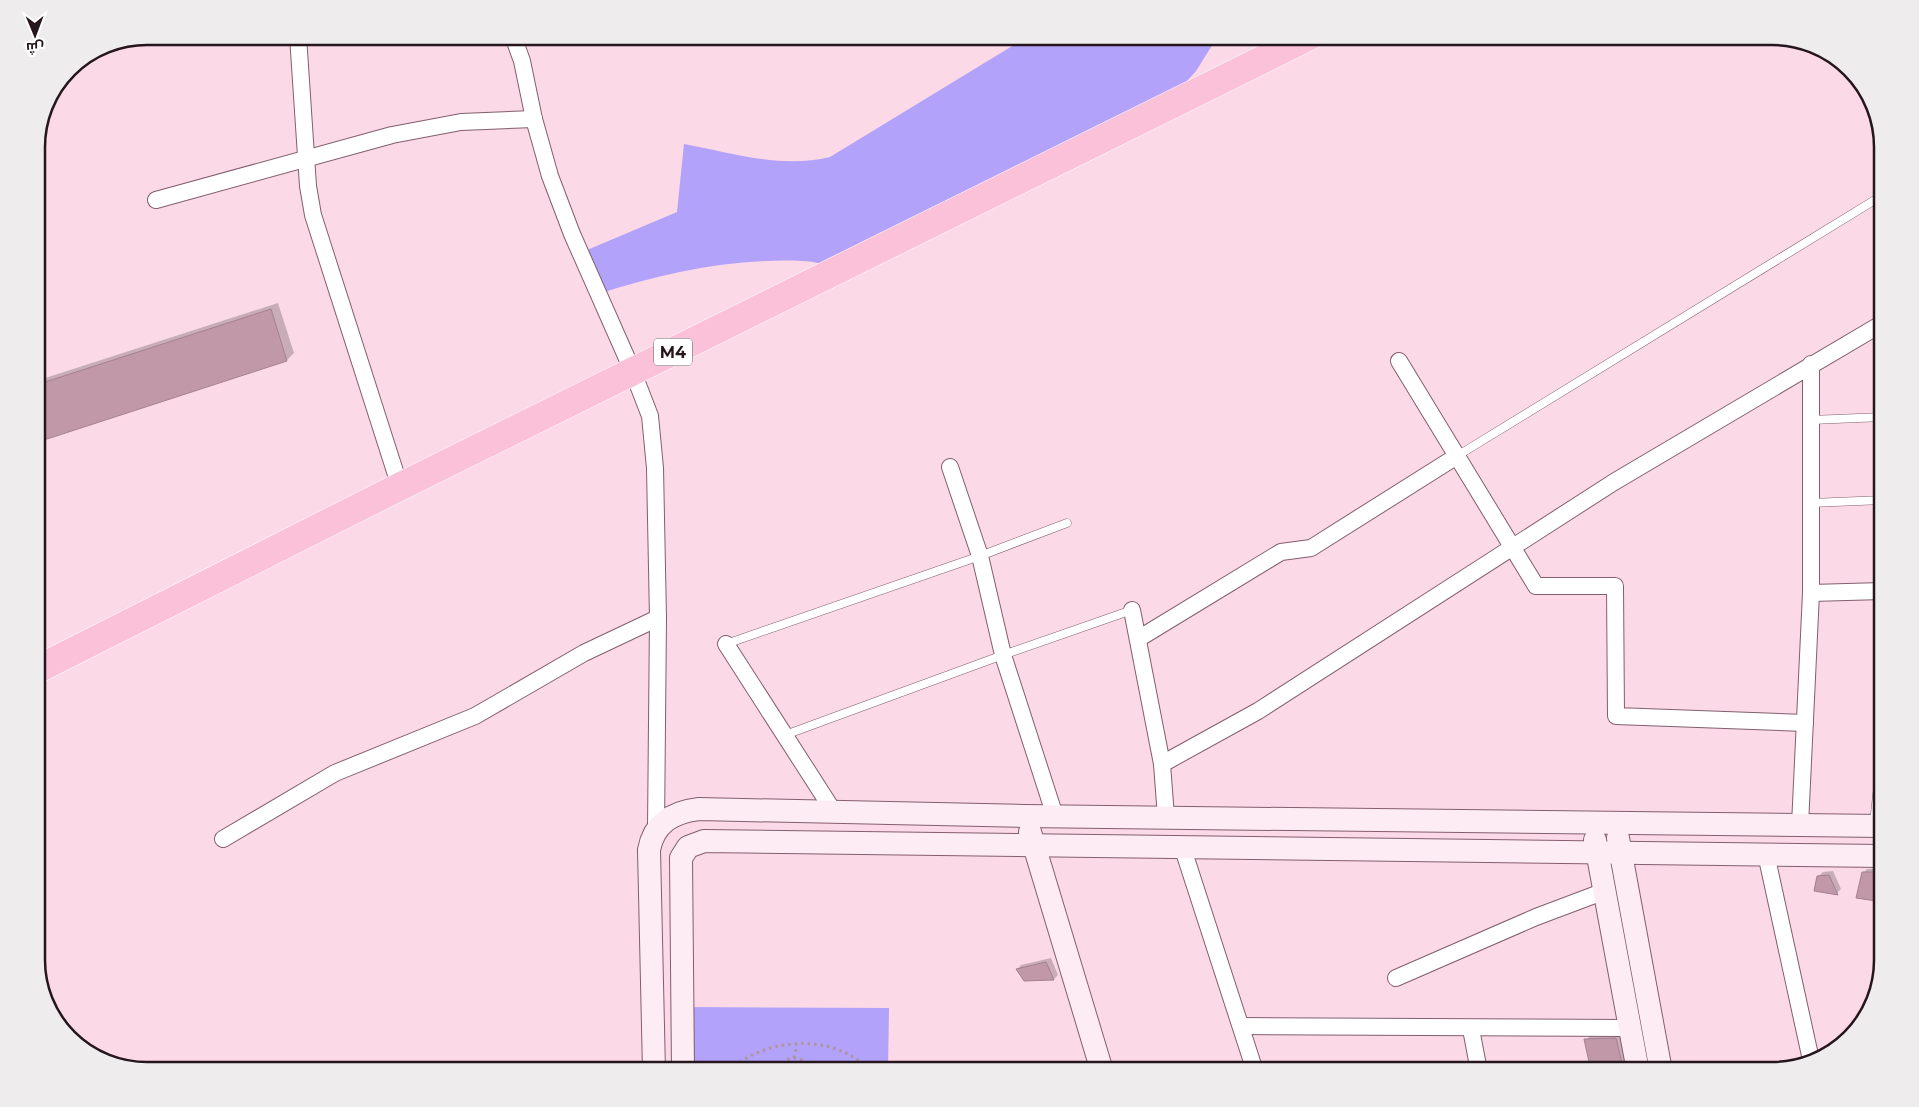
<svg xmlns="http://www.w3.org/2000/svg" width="1919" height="1107" font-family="Montserrat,Cairo,sans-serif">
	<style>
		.green { fill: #b2a2f9 }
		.shadow { fill: #0003 }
		.building { fill: #c098a8; stroke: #a68090 }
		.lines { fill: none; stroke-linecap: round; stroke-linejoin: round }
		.lane-casing { stroke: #835e6e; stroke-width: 9 }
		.street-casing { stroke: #835e6e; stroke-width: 18 }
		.secondary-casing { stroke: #835e6e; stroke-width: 24 }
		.highway-casing { stroke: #fff; stroke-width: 29 }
		.path { stroke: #af939f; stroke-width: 3; stroke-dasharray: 2.5 4; stroke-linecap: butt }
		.lane { stroke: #fff; stroke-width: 8 }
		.street { stroke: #fff; stroke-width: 16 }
		.secondary { stroke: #feecf4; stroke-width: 22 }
		.highway { stroke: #fbc1d9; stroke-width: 28 }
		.labels { text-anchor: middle; stroke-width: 4; stroke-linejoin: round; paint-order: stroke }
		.shield { fill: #fff; stroke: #665c61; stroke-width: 1 }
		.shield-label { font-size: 16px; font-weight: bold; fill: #25161d }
		.rim { fill: none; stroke: #25161d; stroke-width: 2.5 }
	</style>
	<rect width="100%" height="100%" fill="#fbd9e7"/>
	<g class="green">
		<path d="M1046,36H1218L1196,71L1162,109L840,268C828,266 815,261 802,261C733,258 663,273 598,294L580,253L677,212L684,144C732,153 782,169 830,157L1019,42H1032Z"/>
		<path d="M682,1007L889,1008L888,1071H683Z"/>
	</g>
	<g class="shadow">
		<path d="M278,303L294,353L287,360L44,438L36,414V381Z"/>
		<path d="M1883,868V901L1863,873L1867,869Z"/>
		<path d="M1833,871L1841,889L1837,893L1819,876L1823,872Z"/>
		<path d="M1051,958L1058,975L1054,979L1025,980L1018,969L1021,965Z"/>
		<path d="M1620,1034L1629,1071H1592L1586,1040L1590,1036Z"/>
	</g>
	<g class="building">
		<path d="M271,309L287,361L44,440L36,418V385Z"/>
		<path d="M1862,872H1883V902L1856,898Z"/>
		<path d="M1829,875L1838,895L1814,891L1817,876Z"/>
		<path d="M1046,962L1054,980L1024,981L1016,969Z"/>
		<path d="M1616,1038L1624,1071H1591L1584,1039Z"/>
	</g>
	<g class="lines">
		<defs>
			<g id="lane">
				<path d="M1811,420L1883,417"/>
				<path d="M1457,456L1883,195"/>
				<path d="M1811,503L1883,500"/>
				<path d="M726,644L980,556L1067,523"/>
				<path d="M785,735L1003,655L1132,610"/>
				<path d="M1874,823L1883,740"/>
			</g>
			<g id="street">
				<path d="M298,36L308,186L313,215L400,487"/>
				<path d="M513,36L522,61L534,119L550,176L572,234L633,372L650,416L655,468L658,618L656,829"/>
				<path d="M156,200L392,135L461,122L534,119"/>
				<path d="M1399,361L1536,586H1615L1616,716L1805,723"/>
				<path d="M950,467L980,556L1003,655L1055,816"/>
				<path d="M1811,593L1883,591"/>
				<path d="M1132,610L1162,764L1166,817"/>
				<path d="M1138,639L1281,552L1311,548L1457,456"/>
				<path d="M726,644L834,812"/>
				<path d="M1162,764L1258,711L1614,482L1883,323"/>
				<path d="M1800,825L1811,593V364"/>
				<path d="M223,839L335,773L475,716L584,653L658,618"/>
				<path d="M1182,846L1255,1071"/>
				<path d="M1766,854L1811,1060"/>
				<path d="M1396,978L1536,917L1605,891"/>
				<path d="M1241,1026L1629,1028"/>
				<path d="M1471,1029L1479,1071"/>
			</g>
			<g id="secondary">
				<path d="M1030,832L1102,1071"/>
				<path d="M1618,838L1661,1071"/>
				<path d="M1595,840L1638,1071"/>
				<path d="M654,1071L649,850C654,823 673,812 699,809L1024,816L1883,826"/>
				<path d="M683,1071L681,858L688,847L704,841L1883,856"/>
			</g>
			<path id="highway" d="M36,670L391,491L1310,36"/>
		</defs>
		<use href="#lane" class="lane-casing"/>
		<use href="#street" class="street-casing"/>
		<use href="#secondary" class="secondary-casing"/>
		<use href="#highway" class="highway-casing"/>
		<g class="path">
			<path d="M794,1058L797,1045"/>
			<path d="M730,1071C763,1037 837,1032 869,1071"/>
			<path d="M782,1071L786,1060L794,1058L802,1060L807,1071"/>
		</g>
		<use href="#lane" class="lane"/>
		<use href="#street" class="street"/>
		<use href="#secondary" class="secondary"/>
		<use href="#highway" class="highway"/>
	</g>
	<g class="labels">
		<rect class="shield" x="654" y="338.5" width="38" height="27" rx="4"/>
		<g class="shield-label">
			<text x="673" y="358">M4</text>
		</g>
	</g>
	<path d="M0 0H1919V1107H0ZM147 45H1772A102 102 0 0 1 1874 147V960A102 102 0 0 1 1772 1062H147A102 102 0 0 1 45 960V147A102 102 0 0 1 147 45Z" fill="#eeeced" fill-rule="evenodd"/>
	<path class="rim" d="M147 45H1772A102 102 0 0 1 1874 147V960A102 102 0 0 1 1772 1062H147A102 102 0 0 1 45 960V147A102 102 0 0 1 147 45Z"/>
	<g transform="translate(35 35) rotate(179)" stroke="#ffffff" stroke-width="4" paint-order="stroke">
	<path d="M0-4L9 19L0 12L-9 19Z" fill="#25161d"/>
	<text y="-8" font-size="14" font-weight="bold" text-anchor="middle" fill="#25161d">ش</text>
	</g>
</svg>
